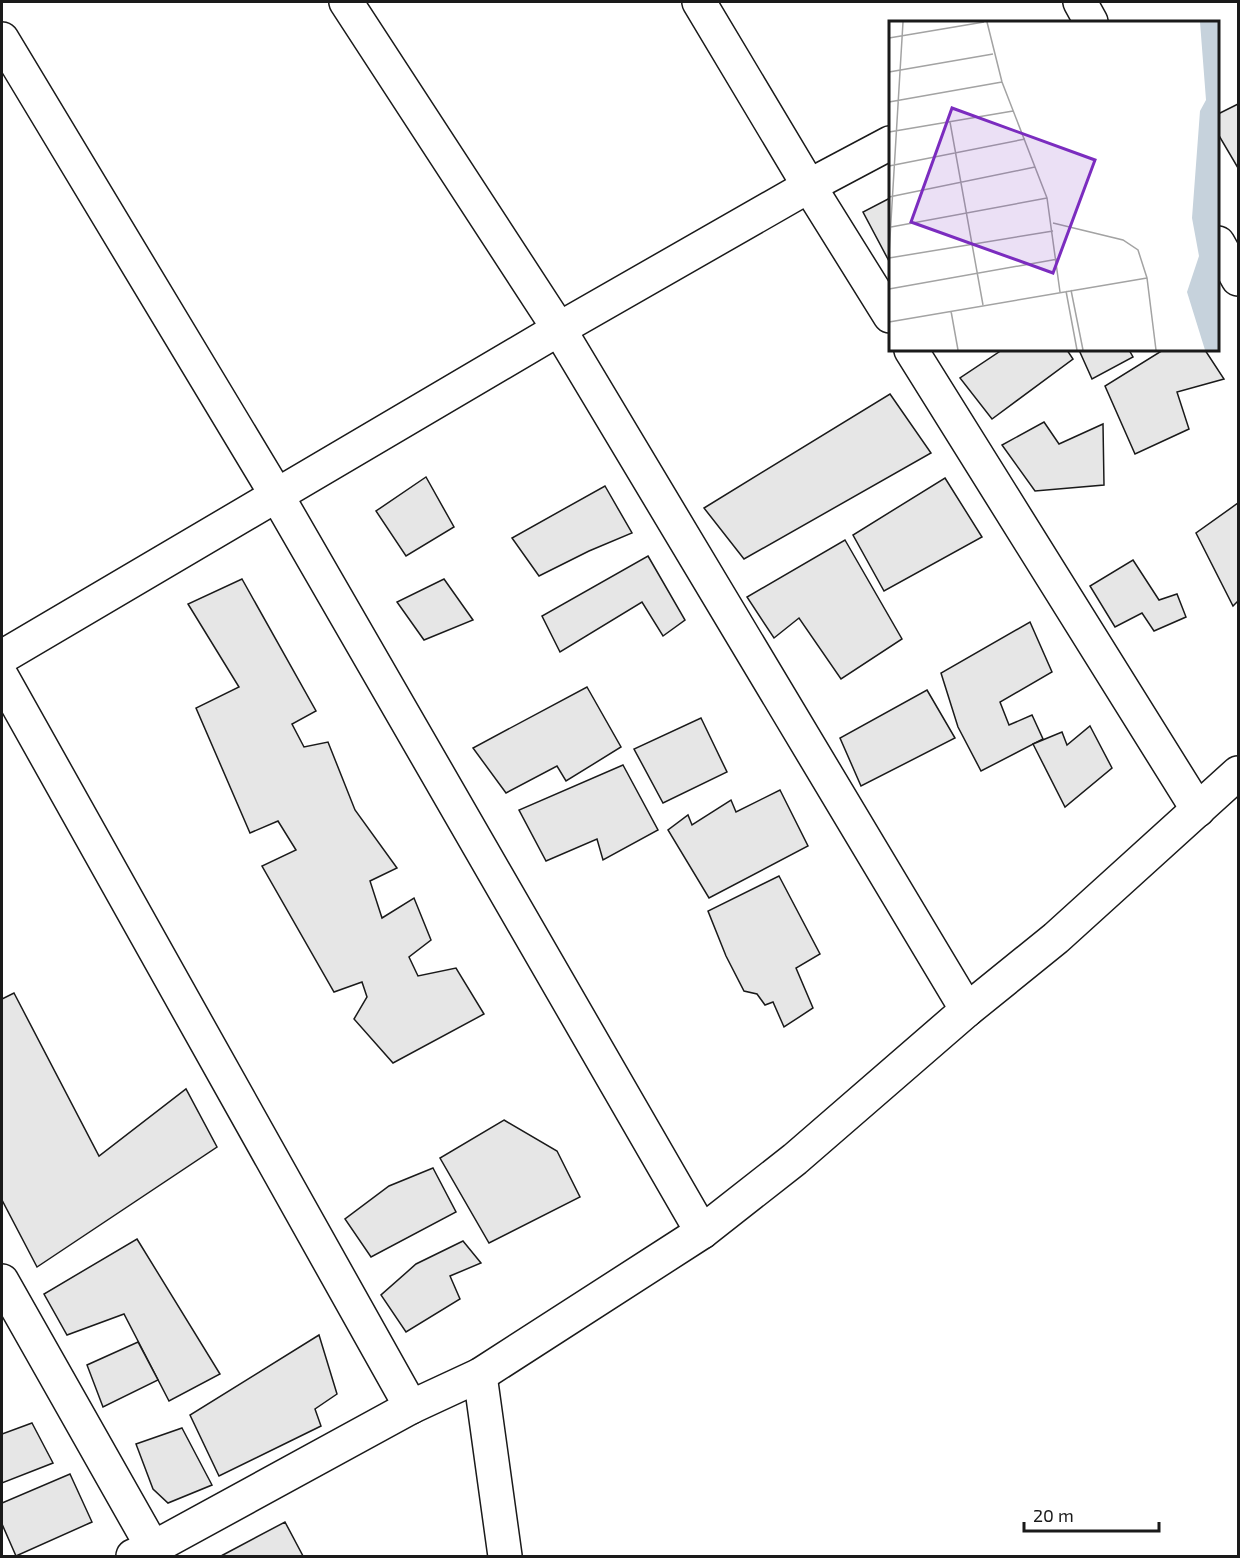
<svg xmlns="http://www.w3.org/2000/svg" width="1240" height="1558" font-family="'Exo 2',sans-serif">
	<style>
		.building { fill: #e6e6e6; stroke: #1a1a1a; stroke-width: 1.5 }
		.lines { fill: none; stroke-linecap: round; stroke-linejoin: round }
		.minor-casing { stroke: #1a1a1a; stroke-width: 36 }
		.minor { stroke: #fff; stroke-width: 33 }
		.inset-road { fill: none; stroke: #a3a3a3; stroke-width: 1.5 }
		.view { fill: #7b2cbf; fill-opacity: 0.15; stroke: #7b2cbf; stroke-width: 3 }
		.inset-edge { fill: none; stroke: #1a1a1a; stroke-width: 3 }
	</style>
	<rect width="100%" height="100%" fill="#fff"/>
	<g class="building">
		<path d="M1238,104V168L1218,134V114Z"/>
		<path d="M890,198V263L863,212Z"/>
		<path d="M1002,350H1067L1073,359L992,419L960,378Z"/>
		<path d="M1079,350H1129L1133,357L1092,379Z"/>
		<path d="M1163,350H1205L1224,379L1177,392L1189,429L1135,454L1105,386Z"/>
		<path d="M890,394L931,453L744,559L704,508Z"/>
		<path d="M1044,422L1059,444L1103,424L1104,485L1035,491L1002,445Z"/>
		<path d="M426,477L454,527L406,556L376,511Z"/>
		<path d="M945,478L982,537L884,591L853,535Z"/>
		<path d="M605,486L632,533L589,551L539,576L512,538Z"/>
		<path d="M1238,503V601L1233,606L1196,533Z"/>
		<path d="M845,540L902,639L841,679L799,618L774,638L747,597Z"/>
		<path d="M648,556L685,620L663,636L642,602L560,652L542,616Z"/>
		<path d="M1133,560L1159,600L1177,594L1186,617L1154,631L1142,613L1115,627L1090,586Z"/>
		<path d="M242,579L316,711L292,724L304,747L328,742L355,810L397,868L370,881L382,918L414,898L431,940L409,957L418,976L456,968L484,1014L393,1063L354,1019L367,997L362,982L334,992L262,866L296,850L278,821L250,833L196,708L239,687L188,604Z"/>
		<path d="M444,579L473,620L424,640L397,602Z"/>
		<path d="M1030,622L1052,672L1000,702L1009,725L1032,715L1043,739L981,771L958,727L941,673Z"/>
		<path d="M587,687L621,747L566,781L557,766L506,793L473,748Z"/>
		<path d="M927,690L955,738L861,786L840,738Z"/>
		<path d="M701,718L727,772L663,803L634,749Z"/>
		<path d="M1090,726L1112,768L1065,807L1033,744L1062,732L1067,745Z"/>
		<path d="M623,765L658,830L603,860L597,839L546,861L519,810Z"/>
		<path d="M780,790L808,846L709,898L668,830L688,815L692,825L731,800L736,812Z"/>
		<path d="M779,876L820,954L796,968L813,1008L784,1027L773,1002L765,1005L757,994L744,991L726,956L708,911Z"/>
		<path d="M14,993L99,1156L186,1089L217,1147L37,1267L2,1200V999Z"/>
		<path d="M504,1120L557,1151L580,1197L489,1243L440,1158Z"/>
		<path d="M433,1168L456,1212L371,1257L345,1219L389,1186Z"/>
		<path d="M137,1239L220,1374L169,1401L124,1314L67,1335L44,1294Z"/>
		<path d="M463,1241L481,1263L450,1276L460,1299L406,1332L381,1295L416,1264Z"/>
		<path d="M319,1335L337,1394L315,1409L321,1426L219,1476L190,1415Z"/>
		<path d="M138,1342L158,1380L103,1407L87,1365Z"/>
		<path d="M32,1423L53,1463L2,1483V1434Z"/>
		<path d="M182,1428L212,1485L168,1503L153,1489L136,1444Z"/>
		<path d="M70,1474L92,1522L16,1556L2,1524V1503Z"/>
		<path d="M285,1522L303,1556H221Z"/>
	</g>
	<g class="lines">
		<defs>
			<g id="minor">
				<path d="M346,2L559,329L967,1010"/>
				<path d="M699,2L809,186L890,316"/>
				<path d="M1080,2L1091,22"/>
				<path d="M2,39L276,494L702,1232"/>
				<path d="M1218,243L1238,279"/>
				<path d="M911,350L1198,810"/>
				<path d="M2,657L559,329L809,186L890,143"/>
				<path d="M2,677L411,1407"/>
				<path d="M2,1281L153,1548"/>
				<path d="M480,1375L505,1556"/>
				<path d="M133,1556L153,1548L411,1407L480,1375L702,1232L795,1159L967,1010L1056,938L1238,773"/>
			</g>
		</defs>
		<use href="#minor" class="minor-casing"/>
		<use href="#minor" class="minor"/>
	</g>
	<g transform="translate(889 21)">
		<rect width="330" height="330" fill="#fff"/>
		<path d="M311,1H330V329H316L298,271L310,235L303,197L311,90L317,79Z" fill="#c6d2dc"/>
		<path class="inset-road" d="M98,1L113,61L158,177L171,271M0,17L95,1M0,51L104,33M0,81L113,61M61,101L94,284M0,111L124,90M0,145L136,118M0,176L146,146M164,202L234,219L249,229L258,257L267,329M2,206L158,177M0,233L14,1M0,237L164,210M0,268L169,238M182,269L194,329M177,270L188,329M62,290L69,329M0,301L258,257"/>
		<path class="view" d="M63,87L206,139L164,252L22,201Z"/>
		<rect width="330" height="330" class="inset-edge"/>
	</g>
	<rect width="1240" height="1558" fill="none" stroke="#1a1a1a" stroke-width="6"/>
	<path d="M1024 1522v9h135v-9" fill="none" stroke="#1a1a1a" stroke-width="3"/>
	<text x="1033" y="1522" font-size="18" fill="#1a1a1a" stroke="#ffffff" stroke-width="4.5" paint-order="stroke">20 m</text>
</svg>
